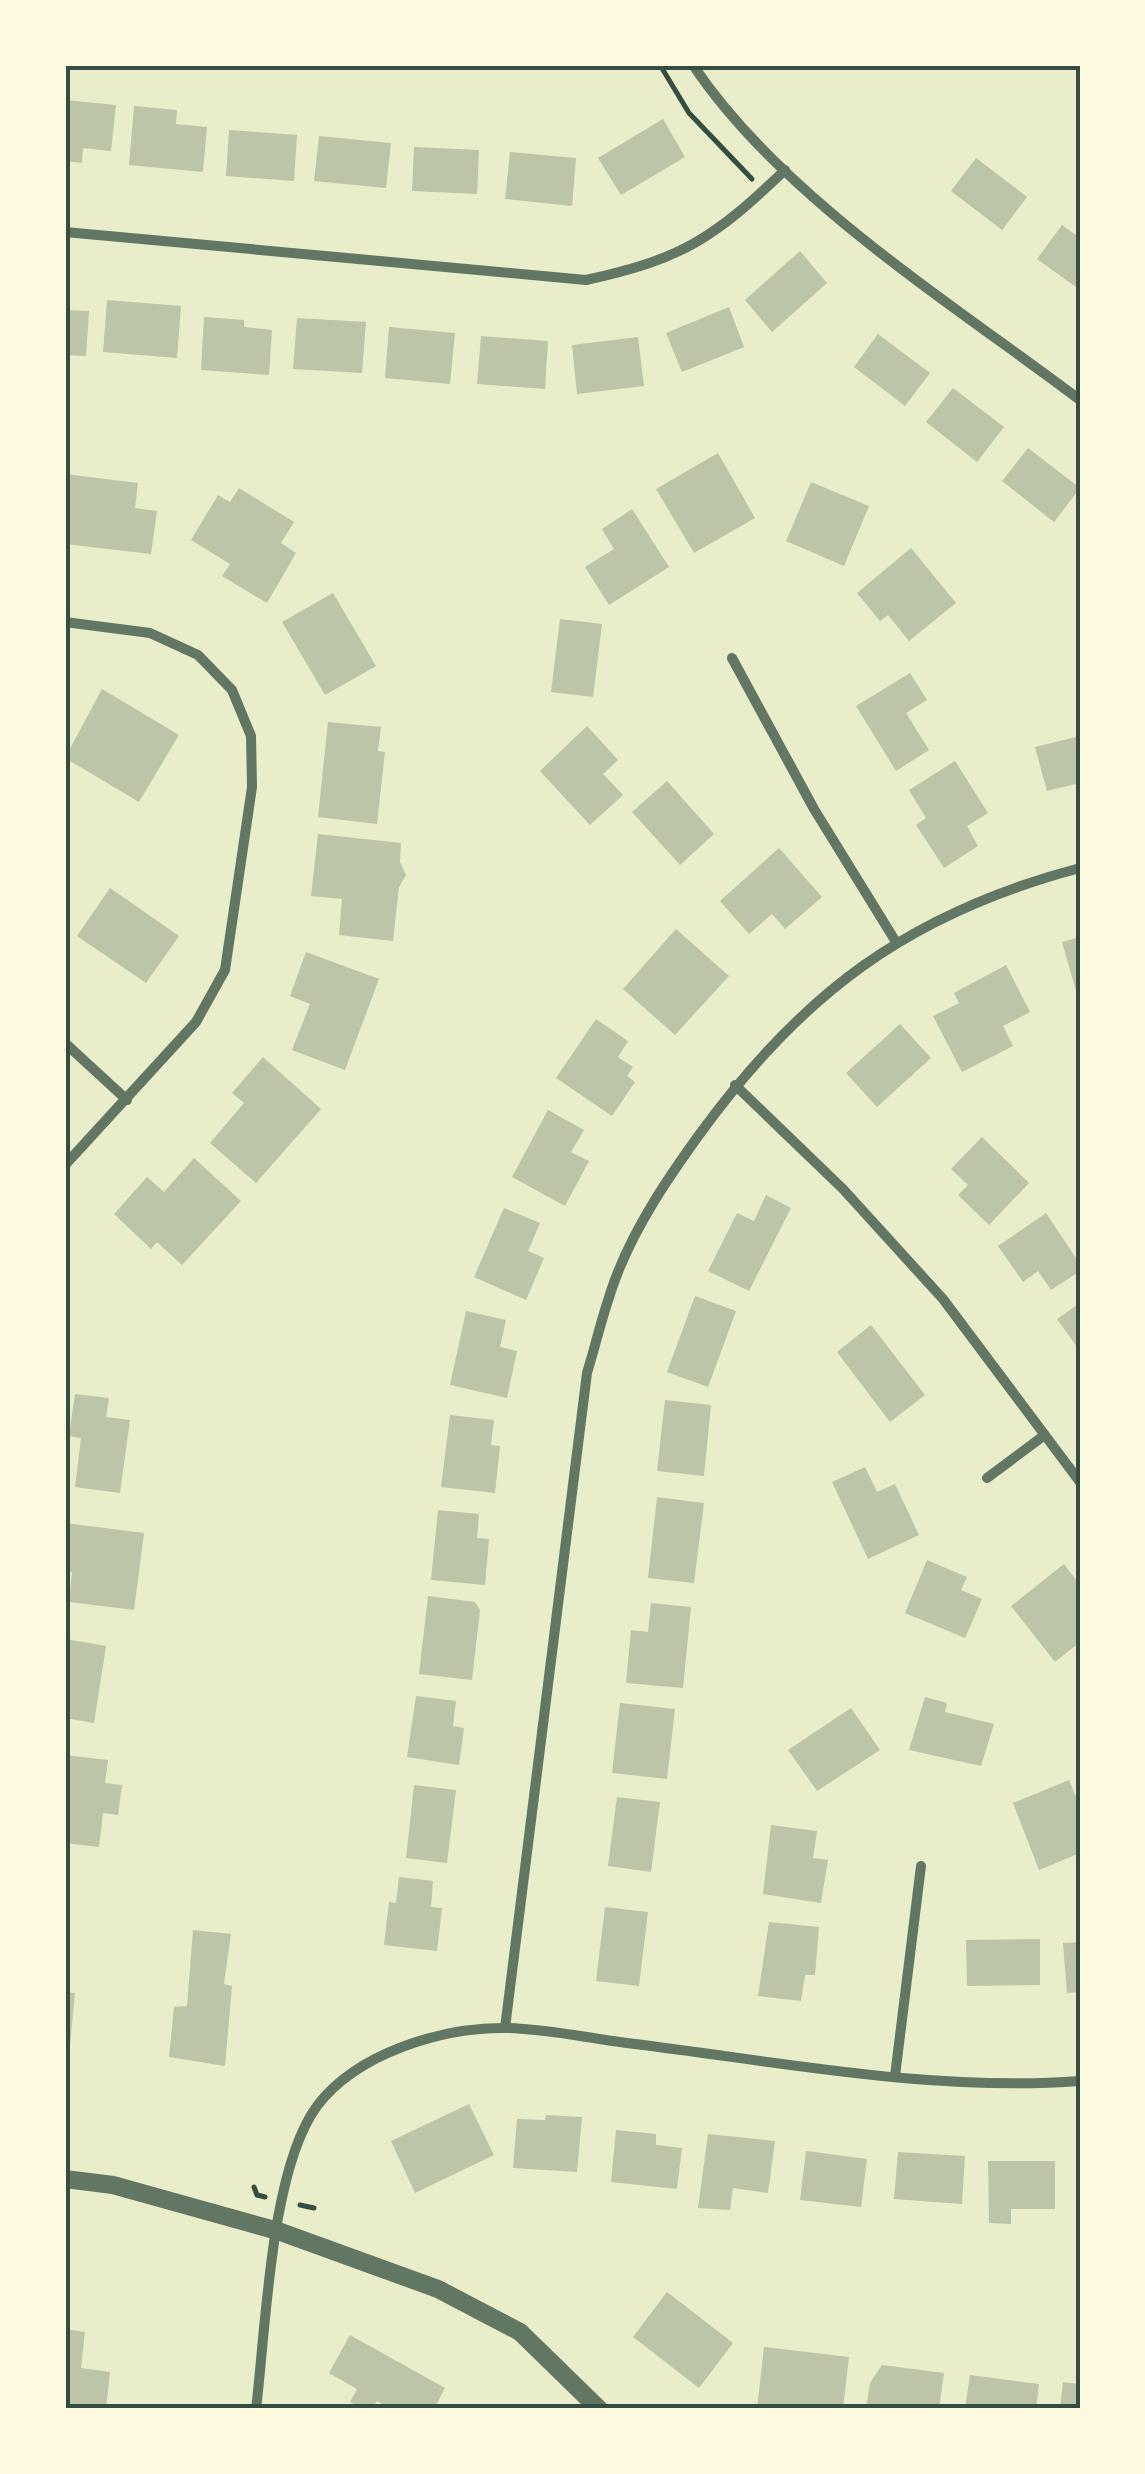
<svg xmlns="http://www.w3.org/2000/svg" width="1145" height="2474" font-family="'PT Sans',sans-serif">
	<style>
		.building { fill: #bcc5a7 }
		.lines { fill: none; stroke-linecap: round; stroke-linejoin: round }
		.path { stroke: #344e41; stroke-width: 5 }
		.minor { stroke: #617663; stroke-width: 10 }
		.tertiary { stroke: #617663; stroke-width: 18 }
		.neatline { fill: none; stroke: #344e41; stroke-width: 4 }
	</style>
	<rect width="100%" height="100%" fill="#e9edc9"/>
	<g class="building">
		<path d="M65,100L116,105L111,151L83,148L82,163L65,161Z"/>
		<path d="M134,106L177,110L176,124L207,127L203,172L129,165Z"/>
		<path d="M663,119L685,157L621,195L598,158Z"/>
		<path d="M229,130L297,135L294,181L226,176Z"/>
		<path d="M319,136L391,143L386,188L314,181Z"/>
		<path d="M414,147L479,150L477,194L412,191Z"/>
		<path d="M510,152L576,158L572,206L505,199Z"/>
		<path d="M976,158L1027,197L1002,230L951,191Z"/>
		<path d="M1062,225L1080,238V290L1037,259Z"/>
		<path d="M800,251L827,283L772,332L745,300Z"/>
		<path d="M107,300L181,306L177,358L103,352Z"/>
		<path d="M729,307L744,347L682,372L666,333Z"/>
		<path d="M65,310L89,311L86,356L65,355Z"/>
		<path d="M204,317L244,320V327L272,330L269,375L201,370Z"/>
		<path d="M297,318L366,322L362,373L293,369Z"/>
		<path d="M389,327L455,333L450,384L385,378Z"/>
		<path d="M878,334L930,373L905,406L854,367Z"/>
		<path d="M481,336L548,341L545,389L477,384Z"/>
		<path d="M638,337L644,386L577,394L572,345Z"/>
		<path d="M953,388L1004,427L977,462L926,422Z"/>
		<path d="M1028,448L1080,488L1054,522L1002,481Z"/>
		<path d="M718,453L755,518L694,553L656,489Z"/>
		<path d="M65,474L138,483L135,508L157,511L151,554L65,544Z"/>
		<path d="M811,482L869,506L844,566L786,541Z"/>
		<path d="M239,488L294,522L281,543L296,553L267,603L222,576L230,564L191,540L218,495L230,502Z"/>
		<path d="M632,509L669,567L609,605L585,567L614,549L602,529Z"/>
		<path d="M911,548L956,603L909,641L888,615L880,621L857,593Z"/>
		<path d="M333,593L376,666L325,695L282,622Z"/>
		<path d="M560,619L602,624L593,697L551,692Z"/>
		<path d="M910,673L927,700L906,713L929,750L896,771L856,706Z"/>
		<path d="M102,689L179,735L139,802L65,758Z"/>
		<path d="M328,722L381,727L378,751L385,752L377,824L318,817Z"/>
		<path d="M587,726L618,760L603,774L623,795L590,825L540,771Z"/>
		<path d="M1080,736V783L1047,791L1035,747Z"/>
		<path d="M955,761L988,813L967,826L978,846L944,868L916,825L926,818L909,790Z"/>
		<path d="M667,781L714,834L680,865L632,812Z"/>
		<path d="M318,834L401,843L400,862L406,875L399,887L393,941L339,935L342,899L311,896Z"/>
		<path d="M779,848L822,897L785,929L772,914L749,934L720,901Z"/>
		<path d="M110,888L179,936L146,983L77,936Z"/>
		<path d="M676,929L729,976L675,1035L623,989Z"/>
		<path d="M1080,937V1001H1079L1062,942Z"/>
		<path d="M306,952L379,979L345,1070L292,1050L310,1004L290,996Z"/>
		<path d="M1006,965L1030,1012L1003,1026L1013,1046L962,1072L933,1016L959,1003L954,993Z"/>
		<path d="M596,1019L628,1041L618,1057L633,1067L627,1076L635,1082L612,1116L556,1078Z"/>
		<path d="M900,1024L931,1058L877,1107L846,1073Z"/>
		<path d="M263,1057L321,1109L256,1183L210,1143L244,1103L232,1093Z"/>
		<path d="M548,1110L584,1130L571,1152L589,1161L565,1206L512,1177Z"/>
		<path d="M982,1137L1029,1183L989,1225L958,1195L968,1185L951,1169Z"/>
		<path d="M194,1158L241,1201L182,1265L157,1242L151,1249L114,1214L147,1177L164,1192Z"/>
		<path d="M766,1195L791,1208L749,1291L708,1271L737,1213L754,1221Z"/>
		<path d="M504,1208L540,1223L528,1251L544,1258L526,1300L474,1277Z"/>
		<path d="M1046,1213L1080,1264V1271L1051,1290L1038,1271L1023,1282L998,1246Z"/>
		<path d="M695,1296L736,1311L708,1387L667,1372Z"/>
		<path d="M1080,1303V1351L1057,1319Z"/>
		<path d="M466,1311L506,1320L500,1347L517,1351L507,1398L450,1385Z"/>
		<path d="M871,1325L925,1395L890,1422L837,1352Z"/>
		<path d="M75,1394L109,1398L106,1417L130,1420L120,1493L75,1487L81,1438L69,1436Z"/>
		<path d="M665,1400L711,1405L704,1476L657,1471Z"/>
		<path d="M450,1415L494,1420L491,1445L500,1446L495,1493L441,1487Z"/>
		<path d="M865,1467L877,1492L895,1484L919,1535L868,1559L832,1482Z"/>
		<path d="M657,1497L704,1503L694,1583L648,1578Z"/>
		<path d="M438,1510L479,1514L477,1538L489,1539L485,1585L431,1580Z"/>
		<path d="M65,1523L144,1533L134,1610L69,1602L72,1572L65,1571Z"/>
		<path d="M927,1560L967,1577L961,1590L982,1599L965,1638L905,1613Z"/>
		<path d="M1064,1564L1080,1585L1076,1611L1080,1642L1055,1662L1011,1606Z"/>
		<path d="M428,1596L475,1602L480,1610L472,1680L419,1674Z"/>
		<path d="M651,1603L691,1607L683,1688L626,1683L631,1630L648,1632Z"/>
		<path d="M65,1639L106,1646L94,1723L65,1718Z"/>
		<path d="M416,1696L456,1701L453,1726L464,1728L459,1765L407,1757Z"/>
		<path d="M925,1697L947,1703L945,1712L994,1724L981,1766L909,1750Z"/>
		<path d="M620,1703L675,1709L667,1779L612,1773Z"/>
		<path d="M851,1708L880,1750L817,1791L788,1750Z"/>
		<path d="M65,1755L108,1760L105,1783L122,1785L118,1815L103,1813L99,1847L65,1843Z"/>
		<path d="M1069,1780L1080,1807V1853L1039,1870L1013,1803Z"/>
		<path d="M414,1785L456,1790L447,1863L406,1858Z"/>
		<path d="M617,1797L660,1802L651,1872L608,1866Z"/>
		<path d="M771,1825L817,1831L813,1858L828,1860L821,1903L763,1894Z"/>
		<path d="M399,1877L433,1881L431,1907L442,1908L437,1951L384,1945L389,1902L396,1903Z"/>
		<path d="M605,1907L648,1912L639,1986L596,1981Z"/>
		<path d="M769,1922L819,1927L815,1975H805L801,2001L758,1996Z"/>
		<path d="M193,1930L231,1934L224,1984L232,1986L225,2066L169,2057L174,2007L187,2006Z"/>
		<path d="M1040,1939V1985L967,1986L966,1940Z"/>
		<path d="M1080,1942V1992L1067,1993L1063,1943Z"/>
		<path d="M65,1992L75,1993L68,2066H65Z"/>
		<path d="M469,2104L494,2155L415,2193L391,2141Z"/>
		<path d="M546,2115L582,2117L577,2172L513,2168L517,2119L545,2120Z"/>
		<path d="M616,2130L656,2134V2145L682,2148L677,2189L611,2182Z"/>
		<path d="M708,2134L775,2141L768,2193L733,2188L730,2210L698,2208Z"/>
		<path d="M806,2151L867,2159L861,2207L800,2200Z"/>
		<path d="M898,2152L965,2156L962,2204L894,2199Z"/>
		<path d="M988,2161H1055V2209H1011V2224L989,2223Z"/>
		<path d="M667,2292L733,2343L699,2388L633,2337Z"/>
		<path d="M65,2329L85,2332L81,2368L110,2372L106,2409H65Z"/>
		<path d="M350,2335L445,2388L434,2409H391L377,2401L372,2409H363L350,2402L357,2389L329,2373Z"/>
		<path d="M764,2347L849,2357L843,2409H757Z"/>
		<path d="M882,2365L944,2373L939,2409H866L870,2383Z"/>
		<path d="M970,2375L1039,2384L1036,2409H965Z"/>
		<path d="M1063,2382L1080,2384V2409H1060Z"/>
	</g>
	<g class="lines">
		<g class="path">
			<path d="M660,65L689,113L752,179"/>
			<path d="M254,2187L257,2195L265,2197"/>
			<path d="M300,2205L314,2208"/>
		</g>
		<g class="minor">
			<path d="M693,65C781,197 953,304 1080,400"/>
			<path d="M65,232L586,280C683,259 714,238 785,170"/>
			<path d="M65,622L150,633L198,655L232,690L251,736L252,787L225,970L196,1022L65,1165"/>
			<path d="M732,658L814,809L896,942"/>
			<path d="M65,1043L127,1100"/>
			<path d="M735,1085L843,1189L943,1299L1080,1482"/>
			<path d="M987,1478L1042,1437"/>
			<path d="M505,2028L587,1373C597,1340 605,1304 618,1272C638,1222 668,1178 699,1135C802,993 909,913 1080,868"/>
			<path d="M895,2076L921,1866"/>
			<path d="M256,2409C266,2329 270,2170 317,2106C357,2053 442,2027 507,2028C549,2029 593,2039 635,2044C781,2062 932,2092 1080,2081"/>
		</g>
		<path class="tertiary" d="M65,2179L113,2185L278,2231L438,2289L520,2332L599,2409"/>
	</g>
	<rect width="1145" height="2474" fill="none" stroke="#fefae0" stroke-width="135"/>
	<rect x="68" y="68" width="1010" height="2338" class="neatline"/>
</svg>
